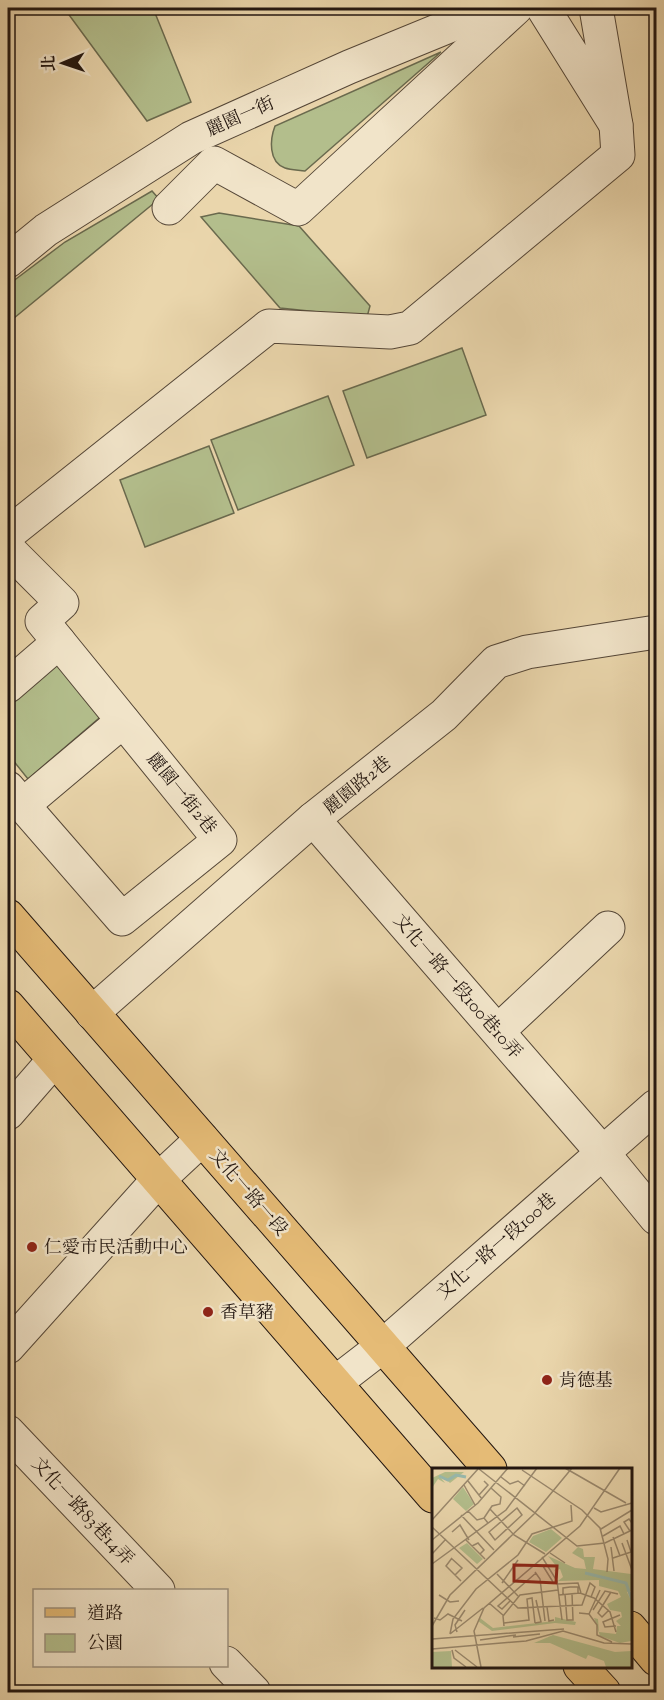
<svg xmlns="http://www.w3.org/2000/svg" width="664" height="1700" font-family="'Sorts Mill Goudy','Noto Serif TC',serif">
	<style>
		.green { fill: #b3be8c; stroke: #6a6a4e; stroke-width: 1.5 }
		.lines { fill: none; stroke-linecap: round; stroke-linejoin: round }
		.minor-casing { stroke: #544637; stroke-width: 35 }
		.major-casing { stroke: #221610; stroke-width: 35 }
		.minor { stroke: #f1e4c9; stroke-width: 33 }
		.major { stroke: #e5bb76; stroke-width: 33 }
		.poi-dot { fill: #8f2418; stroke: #f1e4c9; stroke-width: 2 }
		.labels { text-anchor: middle; stroke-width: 5; stroke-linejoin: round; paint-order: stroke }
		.street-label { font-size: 18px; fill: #221610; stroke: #f1e4c9 }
		.poi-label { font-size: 18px; fill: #221610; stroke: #f1e4c9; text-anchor: start }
		.inset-river { fill: none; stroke: #98b9ad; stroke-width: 3 }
		.inset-road { fill: none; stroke: #9a896e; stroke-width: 1.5 }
		.view { fill: #8f2418; fill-opacity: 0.15; stroke: #8f2418; stroke-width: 3 }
		.inset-edge { fill: none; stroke: #221610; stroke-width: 3 }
	</style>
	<rect width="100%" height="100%" fill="#ead6ac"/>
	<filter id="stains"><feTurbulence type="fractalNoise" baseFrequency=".00333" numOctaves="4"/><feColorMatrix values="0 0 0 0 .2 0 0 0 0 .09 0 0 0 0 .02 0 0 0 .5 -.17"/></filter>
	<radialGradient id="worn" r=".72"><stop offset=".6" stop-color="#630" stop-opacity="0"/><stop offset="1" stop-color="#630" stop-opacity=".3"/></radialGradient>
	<g class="green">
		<path d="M64,8H153L191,102L147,121Z"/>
		<path d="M441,52L305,171C299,170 291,170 285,168C268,162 270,139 275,126Z"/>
		<path d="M152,191L159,199L8,323V285L65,242Z"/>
		<path d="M219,213L299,226L370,306L367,317L280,308L201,217Z"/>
		<path d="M462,348L486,415L367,458L343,391Z"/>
		<path d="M328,396L354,465L238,510L211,440Z"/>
		<path d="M209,446L234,513L145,547L120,480Z"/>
		<path d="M58,658L105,713L28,779L8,754V702Z"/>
	</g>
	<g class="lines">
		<defs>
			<g id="minor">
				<path d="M543,8L616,125L596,8"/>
				<path d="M169,208L214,163L298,209L516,8"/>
				<path d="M8,261L46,230L191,138L349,67L493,8"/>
				<path d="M8,534L269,326L390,332L410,328L618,155L616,125"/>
				<path d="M8,549L62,603L42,621L220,840L122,919L8,788"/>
				<path d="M8,686L59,642"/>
				<path d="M23,805L123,721"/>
				<path d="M313,819L602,1152L656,1218"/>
				<path d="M92,1013L313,819L444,715L496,662L527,652L656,632"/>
				<path d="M498,1031L608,928"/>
				<path d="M8,1113L54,1060"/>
				<path d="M8,1347L158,1180L202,1139"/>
				<path d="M335,1383L383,1346L656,1106"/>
				<path d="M8,1432L158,1590"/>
				<path d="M226,1663L254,1692"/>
			</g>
			<g id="major">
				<path d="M8,916L490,1469"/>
				<path d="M8,1006L433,1496"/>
				<path d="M630,1628L656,1659"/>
				<path d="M580,1666L604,1692"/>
			</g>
		</defs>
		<use href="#minor" class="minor-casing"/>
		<use href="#major" class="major-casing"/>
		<use href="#minor" class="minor"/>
		<use href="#major" class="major"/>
	</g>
	<g class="poi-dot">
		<circle cx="32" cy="1247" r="6"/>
		<circle cx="208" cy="1312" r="6"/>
		<circle cx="547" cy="1380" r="6"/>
	</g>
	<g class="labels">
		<g class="street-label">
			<text transform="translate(240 116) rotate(-24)" y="6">麗園一街</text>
			<text transform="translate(357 785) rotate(-39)" y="6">麗園路2巷</text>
			<text transform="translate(182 793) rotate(51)" y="6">麗園一街2巷</text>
			<text transform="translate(458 986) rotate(49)" y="6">文化一路一段100巷10弄</text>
			<text transform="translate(249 1192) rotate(49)" y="6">文化一路一段</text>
			<text transform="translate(496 1246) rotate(-41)" y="6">文化一路一段100巷</text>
			<text transform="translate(83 1511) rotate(47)" y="6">文化一路83巷14弄</text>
		</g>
		<g class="poi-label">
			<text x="44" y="1253">仁愛市民活動中心</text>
			<text x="220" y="1318">香草豬</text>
			<text x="559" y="1386">肯德基</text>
		</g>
	</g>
	<g transform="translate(432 1468)">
		<rect width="200" height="200" fill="#ead6ac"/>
		<path d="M13,4H32L18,15L13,10H9L13,15L6,11L0,20V10ZM31,19L42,36L34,43L21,31ZM119,61L130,70L114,84L97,74L101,68ZM35,75L51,91L45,96L27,80ZM146,79L151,81L152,89H163L161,101L199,106V123L195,124L199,132V173L188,175L168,168L162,150L166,151L167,164L184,166L185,158H189L184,153L190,149L189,144L178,142L175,136L189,129L186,123L167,118V112L126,113L131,109L128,101L122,103L125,99L116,88L143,100L154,101L152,92L140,85ZM123,149L144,154L143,157L123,155L60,163L46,153L48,150L61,160L123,153ZM121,167L183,184L199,183V199H174L172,193L156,187L154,191L118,175H102ZM19,183L20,199H0V184Z" fill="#b3be8c"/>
		<path class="inset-river" d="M7,8L16,12L24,7L34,9M153,105L194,115L200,132"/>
		<path class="inset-road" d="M133,0L194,35M47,1L145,78L173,75L200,62M90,2L150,42L168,60L176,91L175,104M69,9L78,16L86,13L93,18M36,13L50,31M32,17L43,37M47,27L56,17L52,13M85,40L90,47L63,72L57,64ZM162,40L169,44L200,35M58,41L82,67L113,86M36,43L45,52L52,50L56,55M29,47L62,82M52,50L60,38L68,36L69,29L59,20M0,52L46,1M0,59L86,140L150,137L158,115L163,119L159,129M169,61L200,42M198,63L192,54L197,51L200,55M20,64L28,57L37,72M171,68L188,58L192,66M181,69L188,88M0,72L46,35L76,0M34,72L53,91M190,75L200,102M40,78L46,75L52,82L48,86M179,79L182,103M118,85L133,95M0,86L14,71M110,89L125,113L130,152M19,90L30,100L23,107M20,90L14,98L29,113M181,90L199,84L195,72M0,96L74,42L105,0M111,98L121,114M103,104L108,111L113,153M65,106L86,128M70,115L86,92M125,116L146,115L149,125M131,126V120L138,119H146V125M133,126L135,152H141L140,126M7,127L18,134L27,133M127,127L148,125L162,130L178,144L184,164M78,133L70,141L66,138L104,105M57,135L72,148M115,139L117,153L122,152M161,142L173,123L186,126M177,142L170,149L166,145L179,124M147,145L157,146L165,157V167L180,174M157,146L168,122M2,150L8,152L16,146L30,153M72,155L97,152L95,131L100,130L103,155M103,155L109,154L104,132M0,158L18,127L102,46L140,0M72,158L71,148L88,127L126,122M184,158L173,159L171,154L188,147M25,164L23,157L33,142M18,166L21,151L44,121L86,87L100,66L140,53L139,37M18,166L51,140M81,169L108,166M0,171L132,161M48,172L84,167M0,181L94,173L131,163L172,175L200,176M20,182L22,190L34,199M23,182L45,199M49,199L42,163L52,140L148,58L188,0"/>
		<path class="view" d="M82,97L125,98L124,115L82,113Z"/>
		<rect width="200" height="200" class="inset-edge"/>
	</g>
	<rect width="664" height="1700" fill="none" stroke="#ead6ac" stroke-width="30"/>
	<rect x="9" y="9" width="646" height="1682" fill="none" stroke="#221610" stroke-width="3"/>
	<rect x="15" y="15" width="634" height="1670" fill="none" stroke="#221610" stroke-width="1.5"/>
	<rect x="33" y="1589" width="195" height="78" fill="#f1e4c9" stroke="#9e927f" stroke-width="1.5"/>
	<rect x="45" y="1608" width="30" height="9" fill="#e5bb76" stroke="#9e927f" stroke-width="1.5"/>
	<text x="87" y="1619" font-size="18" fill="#221610">道路</text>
	<rect x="45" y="1634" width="30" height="18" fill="#b3be8c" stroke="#9e927f" stroke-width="1.5"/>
	<text x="87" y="1649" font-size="18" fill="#221610">公園</text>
	<g transform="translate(63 63) rotate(268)" stroke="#f1e4c9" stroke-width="4.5" paint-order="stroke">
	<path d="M0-4.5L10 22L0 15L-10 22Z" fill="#221610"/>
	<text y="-9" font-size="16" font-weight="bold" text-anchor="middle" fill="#221610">北</text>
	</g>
	<rect width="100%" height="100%" filter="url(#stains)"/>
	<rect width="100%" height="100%" fill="url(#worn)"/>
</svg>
